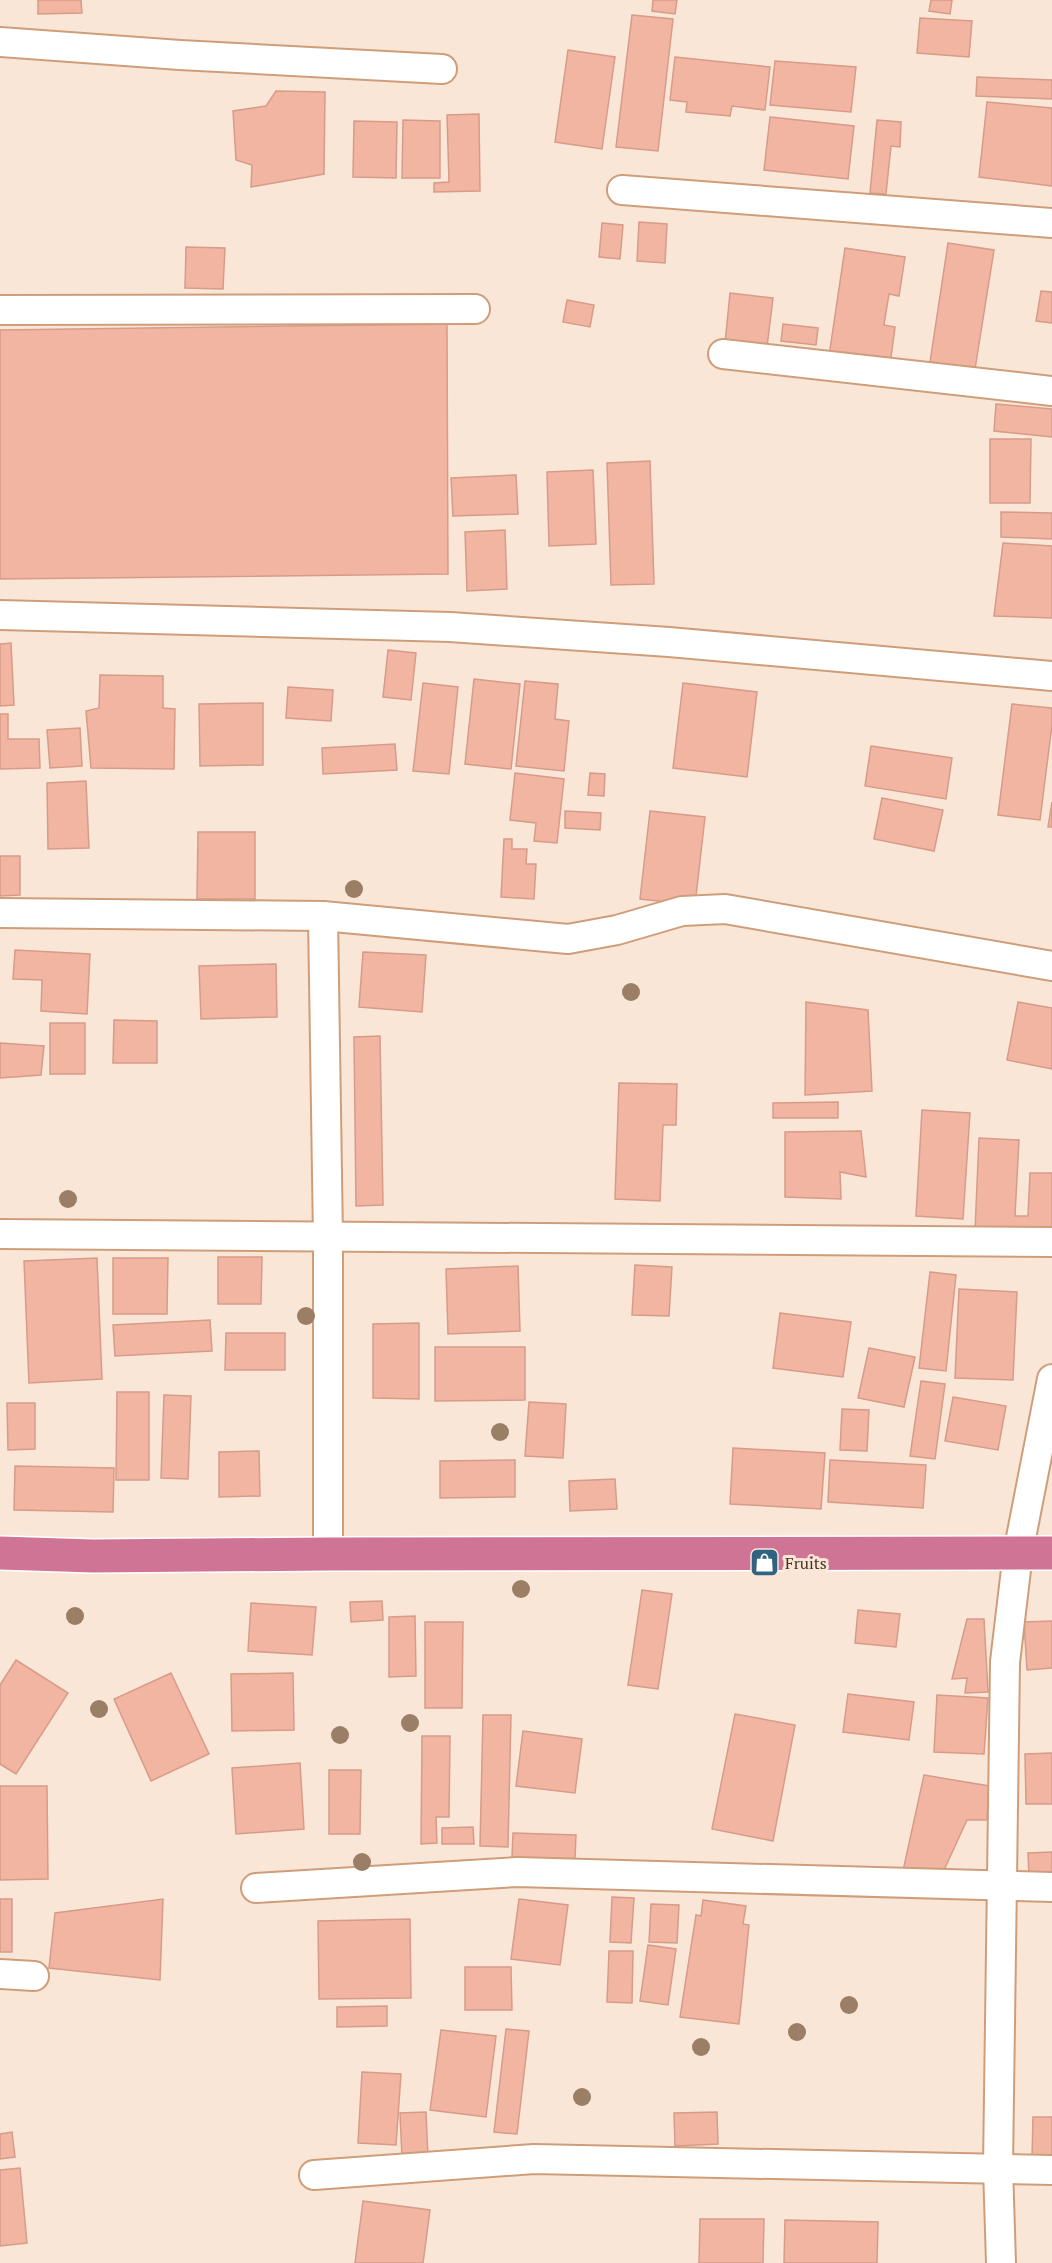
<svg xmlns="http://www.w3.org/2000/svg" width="1052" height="2263" font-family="'PT Serif',serif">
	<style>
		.building { fill: #f2b5a2; stroke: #d69c89; stroke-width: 1.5 }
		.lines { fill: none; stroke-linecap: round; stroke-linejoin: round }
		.street-casing { stroke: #ce9e7a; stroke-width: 32 }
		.highway-casing { stroke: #fff; stroke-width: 36 }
		.street { stroke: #fff; stroke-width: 28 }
		.highway { stroke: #d07495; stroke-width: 33 }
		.tree { fill: #9a7e65 }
		.labels { text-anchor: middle; stroke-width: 6; stroke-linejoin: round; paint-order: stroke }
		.poi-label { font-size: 16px; fill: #453223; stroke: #fae6d7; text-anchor: start }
	</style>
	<rect width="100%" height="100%" fill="#fae6d7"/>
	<g class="building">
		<path d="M38,0H81L82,13L38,14Z"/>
		<path d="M653,0H677L675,14L652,11Z"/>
		<path d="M931,0H952L950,14L929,11Z"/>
		<path d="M632,15L673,19L658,151L616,147Z"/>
		<path d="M920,18L972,21L969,57L917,53Z"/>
		<path d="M568,50L615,57L602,149L555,142Z"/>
		<path d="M675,57L770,67L765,110L732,106L730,116L686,112L687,102L670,100Z"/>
		<path d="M775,61L856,67L851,112L770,105Z"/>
		<path d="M977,77L1052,80V99L976,96Z"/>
		<path d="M276,91L325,92L324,174L251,187L252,165L236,160L233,111L266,106Z"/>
		<path d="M987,102L1052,108V186L979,177Z"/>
		<path d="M479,114L480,191L434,192V183L449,182L447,115Z"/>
		<path d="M770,117L854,126L848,179L764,170Z"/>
		<path d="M403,120L440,121V178H402Z"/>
		<path d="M877,120L901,122L900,147L891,146L886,194L870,193Z"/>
		<path d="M354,121L397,122L396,178L353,177Z"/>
		<path d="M639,222L667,224L665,263L637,261Z"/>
		<path d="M602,223L623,225L620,259L599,257Z"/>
		<path d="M948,243L994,250L975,369L930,362Z"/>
		<path d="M186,247L225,248L223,289L185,288Z"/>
		<path d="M845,248L905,257L899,296L889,294L884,325L895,327L890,365L829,356Z"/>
		<path d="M1041,291L1052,292V323L1036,321Z"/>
		<path d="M730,293L773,298L767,347L725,343Z"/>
		<path d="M567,300L594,305L590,327L563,322Z"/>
		<path d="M447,324L448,574L0,579V330Z"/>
		<path d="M783,324L818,328L816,345L781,341Z"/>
		<path d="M996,404L1052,409V437L994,431Z"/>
		<path d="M990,439H1031L1030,503H990Z"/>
		<path d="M650,461L654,584L611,585L607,463Z"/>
		<path d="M593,470L596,544L549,546L547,472Z"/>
		<path d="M516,475L518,514L453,516L451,478Z"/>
		<path d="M1001,512L1052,513V539L1001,537Z"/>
		<path d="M505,530L507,589L467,591L465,532Z"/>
		<path d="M1003,543L1052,546V618L994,616Z"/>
		<path d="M11,643L14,705L0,706V644Z"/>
		<path d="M388,650L416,653L411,700L383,697Z"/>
		<path d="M100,675L163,676V708L175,709L174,769L91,768L86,711L99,708Z"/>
		<path d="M474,679L520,684L511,769L465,764Z"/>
		<path d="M525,681L558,684L555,719L569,721L564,771L516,766Z"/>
		<path d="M423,683L458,687L449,774L413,771Z"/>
		<path d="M683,683L757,692L747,777L673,768Z"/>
		<path d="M288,687L333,690L331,721L286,718Z"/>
		<path d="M263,703V765L200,766L199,704Z"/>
		<path d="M1012,704L1052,708V725L1040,820L998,815Z"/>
		<path d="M0,714H8V739H39L40,768L0,769Z"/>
		<path d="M80,728L82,766L50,768L47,730Z"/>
		<path d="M395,744L397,770L323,774L322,748Z"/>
		<path d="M871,746L952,758L946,799L865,786Z"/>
		<path d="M515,773L564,779L557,843L534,841L536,823L510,820Z"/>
		<path d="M590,773L605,774L604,796L588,795Z"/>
		<path d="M86,781L89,848L48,849L47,783Z"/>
		<path d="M882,798L943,810L934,851L874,839Z"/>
		<path d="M1052,802V827H1048Z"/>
		<path d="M565,811L601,813L600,830L565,828Z"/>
		<path d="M650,811L705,817L695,905L640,899Z"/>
		<path d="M198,832H255V899H197Z"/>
		<path d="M504,839H512V849H527L526,864H536L534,899L501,897Z"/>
		<path d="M0,856H20V895L0,896Z"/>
		<path d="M15,950L90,954L87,1014L41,1011L42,980L13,979Z"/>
		<path d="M363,952L426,955L422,1012L359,1007Z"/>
		<path d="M276,964L277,1017L201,1019L199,966Z"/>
		<path d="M806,1002L868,1010L872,1091L805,1095Z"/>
		<path d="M1018,1002L1052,1008V1069L1007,1060Z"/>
		<path d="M114,1020L157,1021V1063H113Z"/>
		<rect x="50" y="1023" width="35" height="51"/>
		<path d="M380,1036L383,1205L356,1206L354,1037Z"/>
		<path d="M0,1043L44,1046L41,1075L0,1078Z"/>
		<path d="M619,1083L677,1084L676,1125H663L660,1201L615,1199Z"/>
		<path d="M838,1102V1118H773V1103Z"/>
		<path d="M922,1110L970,1113L963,1219L916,1216Z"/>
		<path d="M861,1131L866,1177L840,1172L841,1199L785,1197V1132Z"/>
		<path d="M979,1138L1019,1140L1015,1216H1028L1030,1173H1052V1234L975,1231Z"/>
		<path d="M218,1257H262L261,1304H218Z"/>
		<path d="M97,1258L102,1379L29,1383L24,1261Z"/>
		<path d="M113,1258H168L167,1314H113Z"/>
		<path d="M635,1265L672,1267L669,1316L632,1315Z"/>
		<path d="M518,1266L520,1331L448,1334L446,1269Z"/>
		<path d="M930,1272L956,1275L946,1371L919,1368Z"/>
		<path d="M959,1289L1017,1292L1013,1380L955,1378Z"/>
		<path d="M780,1313L851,1322L843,1377L773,1368Z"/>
		<path d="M210,1320L212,1351L115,1356L113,1325Z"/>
		<path d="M419,1323V1399L373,1398V1324Z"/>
		<path d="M226,1333H285V1370H225Z"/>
		<path d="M435,1347H525V1400L435,1401Z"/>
		<path d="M869,1348L915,1357L904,1407L858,1398Z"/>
		<path d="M921,1381L945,1384L935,1459L910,1456Z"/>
		<path d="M117,1392H149V1480H116Z"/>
		<path d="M164,1395L191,1396L188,1479L161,1478Z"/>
		<path d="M953,1397L1006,1406L998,1450L945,1441Z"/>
		<path d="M529,1402L566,1404L563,1458L525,1456Z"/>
		<path d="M7,1403H35V1449L8,1450Z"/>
		<path d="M842,1409L869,1410L867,1451L840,1450Z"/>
		<path d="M733,1448L825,1453L821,1509L730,1504Z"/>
		<path d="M259,1451L260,1496L219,1497V1452Z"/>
		<path d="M515,1460V1497L440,1498V1461Z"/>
		<path d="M830,1460L926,1465L923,1508L828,1502Z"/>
		<path d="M15,1466L114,1468L113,1512L14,1510Z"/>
		<path d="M615,1479L617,1509L570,1511L569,1481Z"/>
		<path d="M642,1590L672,1594L658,1689L628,1685Z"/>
		<path d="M382,1601L383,1620L351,1622L350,1602Z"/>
		<path d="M251,1603L316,1607L312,1655L248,1651Z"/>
		<path d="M858,1610L900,1614L896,1647L855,1643Z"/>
		<path d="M415,1616L416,1676L389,1677V1617Z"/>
		<path d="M967,1619H984L988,1692L965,1693L967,1678L952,1679Z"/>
		<path d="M1052,1621V1668L1027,1670L1024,1622Z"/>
		<path d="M425,1622H463L462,1708H425Z"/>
		<path d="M16,1660L68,1693L16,1774L0,1764V1685Z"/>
		<path d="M171,1673L209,1754L151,1781L114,1699Z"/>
		<path d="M293,1673L294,1730L232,1731L231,1674Z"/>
		<path d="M848,1694L914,1702L909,1740L843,1732Z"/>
		<path d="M937,1695L988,1698L984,1754L934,1752Z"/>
		<path d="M735,1714L795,1725L773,1841L712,1829Z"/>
		<path d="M483,1715H511L508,1847L480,1846Z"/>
		<path d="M523,1731L582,1739L575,1793L516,1786Z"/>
		<path d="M422,1736H450L449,1817H436L437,1843L421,1844Z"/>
		<path d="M1052,1753V1804H1026L1025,1754Z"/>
		<path d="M300,1763L304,1829L236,1834L232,1768Z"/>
		<path d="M329,1770H361L360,1834H329Z"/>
		<path d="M924,1775L989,1786L987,1820H967L939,1881L901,1880Z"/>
		<path d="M0,1786H47L48,1879L0,1880Z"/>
		<path d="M473,1827L474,1844H442V1828Z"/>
		<path d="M513,1833L576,1835L575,1859L512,1857Z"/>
		<path d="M1052,1852V1876L1029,1877L1028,1853Z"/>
		<path d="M612,1897L634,1898L631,1943L610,1942Z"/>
		<rect x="0" y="1899" width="12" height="53"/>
		<path d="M163,1899L160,1980L49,1968L55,1913Z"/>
		<path d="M519,1899L568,1905L560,1965L511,1959Z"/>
		<path d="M703,1900L746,1906L743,1924L749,1925L739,2024L680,2017L696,1915L701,1916Z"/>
		<path d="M651,1904L679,1905L677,1943L649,1942Z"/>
		<path d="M410,1919L411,1998L319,1999L318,1921Z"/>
		<path d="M648,1945L676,1949L668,2005L640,2001Z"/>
		<path d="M609,1951H633L632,2003L607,2002Z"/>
		<path d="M465,1967H511L512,2010H465Z"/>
		<path d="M387,2006V2026L337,2027V2007Z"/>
		<path d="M506,2029L529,2031L517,2134L494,2132Z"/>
		<path d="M441,2030L496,2036L486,2117L430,2110Z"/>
		<path d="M362,2072L401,2074L396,2145L358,2143Z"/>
		<path d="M426,2112L428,2157L402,2158L400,2113Z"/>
		<path d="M717,2112L718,2144L675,2146L674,2113Z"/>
		<path d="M1033,2117H1052V2159H1032Z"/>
		<path d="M12,2132L15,2157L0,2159V2134Z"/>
		<path d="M20,2168L27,2243L0,2246V2170Z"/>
		<path d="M363,2201L430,2210L423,2263H355Z"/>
		<path d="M700,2219H764L763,2263H699Z"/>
		<path d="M785,2220L878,2222L877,2263H784Z"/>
	</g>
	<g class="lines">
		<defs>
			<g id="street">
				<path d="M0,42L180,55L442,69"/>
				<path d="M622,190L1052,223"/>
				<path d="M0,310L475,309"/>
				<path d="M723,354L1052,391"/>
				<path d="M0,615L450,627L669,642L1052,676"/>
				<path d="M0,913L323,916L568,939L617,930L682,911L725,909L1052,966"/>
				<path d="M323,916L328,1238V1554"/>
				<path d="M0,1234L1052,1242"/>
				<path d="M256,1888L517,1872L1052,1887"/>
				<path d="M0,1974L34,1976"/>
				<path d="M314,2175L534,2159L1052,2170"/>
				<path d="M1001,2263L998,2167L1005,1662L1018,1553L1052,1379"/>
			</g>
			<path id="highway" d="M0,1553L93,1556L328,1554L1052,1553"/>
		</defs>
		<use href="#street" class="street-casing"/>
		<use href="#highway" class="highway-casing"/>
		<use href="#street" class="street"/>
		<use href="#highway" class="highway"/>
	</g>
	<g class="tree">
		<circle cx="354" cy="889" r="9"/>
		<circle cx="631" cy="992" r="9"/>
		<circle cx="68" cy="1199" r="9"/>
		<circle cx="306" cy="1316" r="9"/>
		<circle cx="500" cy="1432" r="9"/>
		<circle cx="521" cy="1589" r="9"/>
		<circle cx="75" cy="1616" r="9"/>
		<circle cx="99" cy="1709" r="9"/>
		<circle cx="410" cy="1723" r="9"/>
		<circle cx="340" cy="1735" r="9"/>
		<circle cx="362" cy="1862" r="9"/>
		<circle cx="849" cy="2005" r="9"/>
		<circle cx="797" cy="2032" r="9"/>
		<circle cx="701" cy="2047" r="9"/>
		<circle cx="582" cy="2097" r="9"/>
	</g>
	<defs>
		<symbol id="shop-square" viewBox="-11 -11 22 22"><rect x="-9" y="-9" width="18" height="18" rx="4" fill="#326281" stroke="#fae6d7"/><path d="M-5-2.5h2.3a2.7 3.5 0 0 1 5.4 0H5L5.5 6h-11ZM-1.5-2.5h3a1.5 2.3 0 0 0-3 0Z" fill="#fff"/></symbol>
	</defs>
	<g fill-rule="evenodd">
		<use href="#shop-square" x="748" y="1546" width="33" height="33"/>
	</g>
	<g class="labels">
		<g class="poi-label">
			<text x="785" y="1569">Fruits</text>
		</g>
	</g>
</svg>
